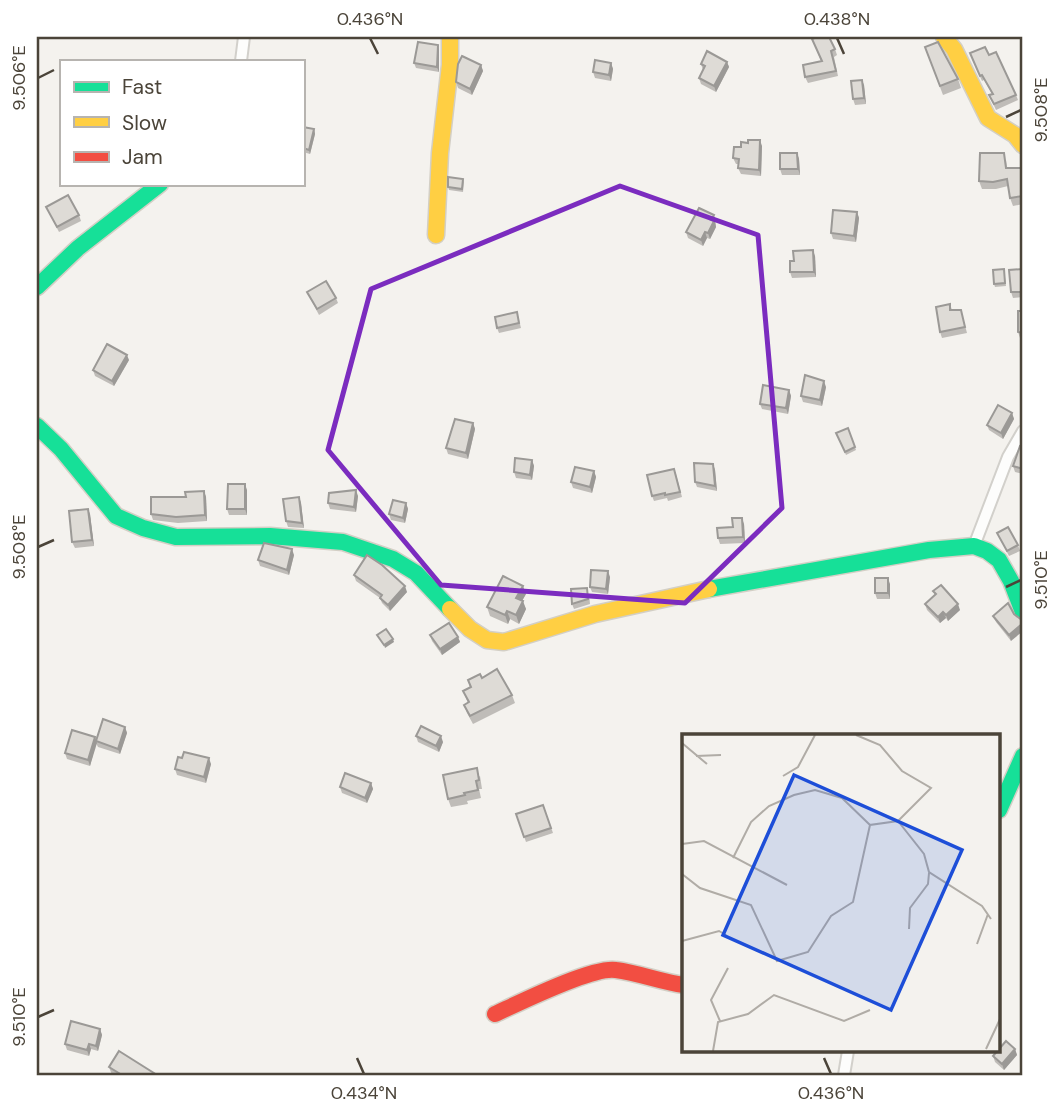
<svg xmlns="http://www.w3.org/2000/svg" width="1060" height="1112" font-family="'DM Sans',sans-serif">
	<style>
		.lines { fill: none; stroke-linecap: round; stroke-linejoin: round }
		.street-casing { stroke: #d2d0cb; stroke-width: 14 }
		.fast-casing { stroke: #d3cfc5; stroke-width: 19 }
		.slow-casing { stroke: #d3cfc5; stroke-width: 19 }
		.jam-casing { stroke: #d3cfc5; stroke-width: 19 }
		.street { stroke: #fdfdfc; stroke-width: 10 }
		.fast { stroke: #16e098; stroke-width: 16 }
		.slow { stroke: #ffcf43; stroke-width: 16 }
		.jam { stroke: #f24e42; stroke-width: 16 }
		.wall { fill: #bfbcb8 }
		.shaded-wall { fill: #9b9996 }
		.building { fill: #dedbd6; stroke: #9b9996; stroke-width: 2 }
		.marked { fill: none; stroke: #7b2cbf; stroke-width: 5; stroke-linejoin: round }
		.ticks { fill: none; stroke: #4b4439; stroke-width: 2.5 }
		.inset-road { fill: none; stroke: #b0aca6; stroke-width: 2 }
		.view { fill: #1d4ed8; fill-opacity: 0.15; stroke: #1d4ed8; stroke-width: 3.5 }
		.inset-edge { fill: none; stroke: #4b4439; stroke-width: 3.5 }
		.neatline { fill: none; stroke: #4b4439; stroke-width: 2.5 }
		.ticks-label { font-size: 18px; text-anchor: middle; fill: #4b4439 }
	</style>
	<rect width="100%" height="100%" fill="#f4f2ee"/>
	<g class="lines">
		<defs>
			<g id="street">
				<path d="M241,61L244,37"/>
				<path d="M974,546L1008,457L1023,431"/>
				<path d="M844,1075L848,1051"/>
			</g>
			<g id="fast">
				<path d="M37,287L78,248L160,184"/>
				<path d="M37,426L61,449L116,516L143,528L176,537L270,536L343,542L393,559L416,573L450,609"/>
				<path d="M709,589L929,550L974,546L987,551L999,560L1011,581L1023,612"/>
				<path d="M999,810L1023,756"/>
			</g>
			<g id="slow">
				<path d="M944,37L954,49L988,118L1015,135L1023,145"/>
				<path d="M436,235L440,153L450,65V37"/>
				<path d="M450,609L470,629L487,640L504,642L595,614L709,589"/>
			</g>
			<path id="jam" d="M495,1014C519,1003 593,966 616,970C639,973 661,982 684,985"/>
		</defs>
		<use href="#street" class="street-casing"/>
		<use href="#fast" class="fast-casing"/>
		<use href="#slow" class="slow-casing"/>
		<use href="#jam" class="jam-casing"/>
		<use href="#street" class="street"/>
		<use href="#fast" class="fast"/>
		<use href="#slow" class="slow"/>
		<use href="#jam" class="jam"/>
	</g>
	<g class="wall">
		<path d="M812,39L835,49L837,55L834,57L838,76L808,83L805,77L821,61Z"/>
		<path d="M438,45L439,50V72L416,68L414,63Z"/>
		<path d="M925,47L958,79L961,88L943,95Z"/>
		<path d="M972,59L1016,95L1018,100L996,110L989,95L992,94L984,80L982,81Z"/>
		<path d="M727,62L729,67L716,92L701,84L699,78L703,70L701,64Z"/>
		<path d="M611,63L613,69L611,81L595,78L593,72Z"/>
		<path d="M481,65L483,71L472,95L458,88L456,82Z"/>
		<path d="M864,85L866,104L855,105L853,99Z"/>
		<path d="M303,127L314,129L315,134L310,154L303,152Z"/>
		<path d="M748,143L762,146L761,176L741,174L738,168L739,164H736L733,158L741,147Z"/>
		<path d="M797,153L799,159L800,175H782L780,169Z"/>
		<path d="M1006,160L1007,168H1023V204L1013,206L1010,198L1008,186L996,189H982L979,181Z"/>
		<path d="M463,179L464,182L463,192L449,190L448,187Z"/>
		<path d="M46,207L79,215L81,221L59,232Z"/>
		<path d="M857,212L859,218L856,242L833,239L831,233Z"/>
		<path d="M714,215L716,227L710,239L707,238L703,246L688,238L686,232Z"/>
		<path d="M815,256L816,277L792,278L790,272L794,261Z"/>
		<path d="M1004,269L1006,286L995,287L994,284Z"/>
		<path d="M1023,269V297L1013,298L1011,292Z"/>
		<path d="M307,292L336,298L338,303L319,315Z"/>
		<path d="M950,304L952,310H961L967,333L942,338L940,332Z"/>
		<path d="M1023,311V338H1020L1018,332Z"/>
		<path d="M517,312L521,328L499,333L497,328Z"/>
		<path d="M129,360L114,386L95,376L93,370Z"/>
		<path d="M826,387L822,406L803,402L801,396Z"/>
		<path d="M789,390L791,396L788,414L762,409L760,404Z"/>
		<path d="M1012,413L1014,419L1003,439L989,430L987,425Z"/>
		<path d="M473,423L475,429L468,459L448,454L446,448Z"/>
		<path d="M848,428L856,450L846,455L836,433Z"/>
		<path d="M1023,447V474L1015,472L1013,466Z"/>
		<path d="M532,460L534,466L532,480L516,478L514,472Z"/>
		<path d="M713,464L715,470L717,491L697,487L695,482Z"/>
		<path d="M594,471L596,477L592,493L573,488L571,482Z"/>
		<path d="M676,474L682,497L668,501L667,498L654,501L652,496Z"/>
		<path d="M247,490V515H229L227,509Z"/>
		<path d="M204,491L206,497L207,521L178,523L153,520L151,514L186,497Z"/>
		<path d="M358,496L356,512L330,509L328,503Z"/>
		<path d="M299,497L301,503L304,528L288,527L286,521Z"/>
		<path d="M406,503L408,509L405,523L391,520L389,514Z"/>
		<path d="M90,514L94,546L75,548L72,542Z"/>
		<path d="M744,524L745,543L720,544L718,538L733,527Z"/>
		<path d="M997,533L1018,545L1020,551L1009,556Z"/>
		<path d="M294,555L289,575L260,566L258,560Z"/>
		<path d="M354,575L407,592L390,611L382,603L380,598L356,581Z"/>
		<path d="M610,577L608,594L592,592L590,587Z"/>
		<path d="M890,584V599H877L875,593Z"/>
		<path d="M933,591L960,610L948,621L946,618L940,623L927,610L925,604L935,595Z"/>
		<path d="M526,594L522,601L526,609L519,624L510,619L508,624L490,616L487,607Z"/>
		<path d="M589,594L590,604L574,609L572,604Z"/>
		<path d="M1014,614L1011,641L996,622L993,616Z"/>
		<path d="M430,635L458,637L460,642L442,655L432,641Z"/>
		<path d="M482,678L512,695L515,703L473,724L467,713L464,705L468,703L463,691L470,687L468,680Z"/>
		<path d="M125,727L127,733L120,754L98,747L96,743L90,766L67,759L65,753L95,737L96,740Z"/>
		<path d="M416,736L443,742L439,752L418,742Z"/>
		<path d="M182,758L211,764L206,783L177,775L175,769Z"/>
		<path d="M480,776L482,789H479L481,798L467,801L468,804L451,807L448,799Z"/>
		<path d="M371,783L373,789L367,803L342,793L340,787Z"/>
		<path d="M543,805L553,833L526,842L516,814Z"/>
		<path d="M100,1029L102,1035L98,1051L91,1049L89,1056L67,1050L65,1044Z"/>
		<path d="M1015,1049L1017,1055L1004,1070L995,1062L993,1056Z"/>
		<path d="M109,1067L157,1075H112Z"/>
	</g>
	<g class="shaded-wall">
		<path d="M438,45L439,50V72L437,67Z"/>
		<path d="M727,62L729,67L716,92L714,86Z"/>
		<path d="M611,63L613,69L611,81L609,75Z"/>
		<path d="M481,65L483,71L472,95L470,89Z"/>
		<path d="M862,80L864,85L866,104L864,98Z"/>
		<path d="M314,129L315,134L310,154L309,150Z"/>
		<path d="M760,140L762,146L761,176L759,170Z"/>
		<path d="M797,153L799,159L800,175L798,169Z"/>
		<path d="M857,212L859,218L856,242L854,236Z"/>
		<path d="M714,215L716,227L710,239L708,233L711,220Z"/>
		<path d="M705,232L707,238L703,246L701,240Z"/>
		<path d="M813,250L815,256L816,277L814,272Z"/>
		<path d="M127,355L129,360L114,386L112,381Z"/>
		<path d="M824,381L826,387L822,406L820,400Z"/>
		<path d="M789,390L791,396L788,414L786,408Z"/>
		<path d="M1012,413L1014,419L1003,439L1001,433Z"/>
		<path d="M473,423L475,429L468,459L466,453Z"/>
		<path d="M532,460L534,466L532,480L530,475Z"/>
		<path d="M713,464L715,470L717,491L715,486Z"/>
		<path d="M594,471L596,477L592,493L590,487Z"/>
		<path d="M245,484L247,490V515L245,509Z"/>
		<path d="M356,490L358,496L356,512L354,507Z"/>
		<path d="M204,491L206,497L207,521L205,515Z"/>
		<path d="M299,497L301,503L304,528L302,523Z"/>
		<path d="M406,503L408,509L405,523L403,518Z"/>
		<path d="M88,509L90,514L94,546L92,540Z"/>
		<path d="M742,518L744,524L745,543L743,537Z"/>
		<path d="M292,549L294,555L289,575L287,570Z"/>
		<path d="M608,571L610,577L608,594L606,589Z"/>
		<path d="M888,578L890,584V599L888,593Z"/>
		<path d="M405,586L407,592L390,611L388,605Z"/>
		<path d="M523,586L526,594L519,606L516,598Z"/>
		<path d="M523,601L526,609L519,624L516,615Z"/>
		<path d="M958,604L960,610L948,621L946,615Z"/>
		<path d="M507,611L510,619L508,624L505,615Z"/>
		<path d="M943,612L946,618L940,623L938,617Z"/>
		<path d="M1023,623V631L1011,641L1009,635Z"/>
		<path d="M458,637L460,642L442,655L440,649Z"/>
		<path d="M393,639L394,642L385,648L384,645Z"/>
		<path d="M125,727L127,733L120,754L118,749Z"/>
		<path d="M441,736L443,742L439,752L436,746Z"/>
		<path d="M95,737L97,743L90,766L88,760Z"/>
		<path d="M209,758L211,764L206,783L204,777Z"/>
		<path d="M371,783L373,789L367,803L365,798Z"/>
		<path d="M100,1029L102,1035L98,1051L96,1046Z"/>
		<path d="M89,1044L91,1049L89,1056L87,1050Z"/>
		<path d="M1015,1049L1017,1055L1004,1070L1002,1064Z"/>
	</g>
	<g class="building">
		<path d="M817,37H829L835,49L831,51L836,71L805,77L803,65L822,61L812,39Z"/>
		<path d="M418,42L438,45L437,67L414,63Z"/>
		<path d="M938,42L958,79L940,86L925,47Z"/>
		<path d="M985,47L989,55L996,52L1016,95L994,104L989,95L993,94L982,75L980,76L970,53Z"/>
		<path d="M707,51L727,62L714,86L699,78L705,66L701,64Z"/>
		<path d="M462,56L481,65L470,89L456,82L458,64Z"/>
		<path d="M595,60L611,63L609,75L593,72Z"/>
		<path d="M862,80L864,98L853,99L851,81Z"/>
		<path d="M303,127L314,129L309,150L303,148Z"/>
		<path d="M748,140H760L759,170L738,168L739,159L733,158L734,147H741V142L748,143Z"/>
		<path d="M780,153H797L798,169H780Z"/>
		<path d="M980,153H1004L1006,168H1023V196L1010,198L1007,179L993,182L979,181Z"/>
		<path d="M448,177L463,179L462,189L448,187Z"/>
		<path d="M68,195L79,215L57,227L46,207Z"/>
		<path d="M699,208L714,215L711,220L714,221L708,233L705,232L701,240L686,232Z"/>
		<path d="M833,210L857,212L854,236L831,233Z"/>
		<path d="M813,250L814,272H790V261H794L793,251Z"/>
		<path d="M1004,269L1005,283L994,284L993,270Z"/>
		<path d="M1023,269V292H1011L1009,270Z"/>
		<path d="M326,281L336,298L317,309L307,292Z"/>
		<path d="M950,304V310H961L965,327L940,332L936,307Z"/>
		<path d="M1018,311H1023V333L1018,332Z"/>
		<path d="M517,312L519,323L497,328L495,317Z"/>
		<path d="M107,344L127,355L112,381L93,370Z"/>
		<path d="M805,375L824,381L820,400L801,396Z"/>
		<path d="M763,385L789,390L786,408L760,404Z"/>
		<path d="M998,405L1012,413L1001,433L987,425Z"/>
		<path d="M455,419L473,423L466,453L446,448Z"/>
		<path d="M848,428L855,447L845,452L836,433Z"/>
		<path d="M1020,446L1023,447V469L1013,466Z"/>
		<path d="M515,458L532,460L530,475L514,472Z"/>
		<path d="M694,463L713,464L715,486L695,482Z"/>
		<path d="M575,467L594,471L590,487L571,482Z"/>
		<path d="M674,469L680,492L665,495V493L652,496L647,475Z"/>
		<path d="M228,484H245V509H227Z"/>
		<path d="M356,490L354,507L328,503L329,493Z"/>
		<path d="M204,491L205,515L176,517L151,514V497H186L185,492Z"/>
		<path d="M299,497L302,523L286,521L283,499Z"/>
		<path d="M393,500L406,503L403,518L389,514Z"/>
		<path d="M88,509L92,540L72,542L69,511Z"/>
		<path d="M732,518H742L743,537L718,538L717,528L733,527Z"/>
		<path d="M1008,527L1018,545L1007,551L997,533Z"/>
		<path d="M264,543L292,549L287,570L258,560Z"/>
		<path d="M367,555L382,565L405,586L388,605L380,598L382,595L354,575Z"/>
		<path d="M591,570L608,571L606,589L590,587Z"/>
		<path d="M503,576L523,586L516,598L523,601L516,615L507,611L505,615L487,607Z"/>
		<rect x="875" y="578" width="13" height="15"/>
		<path d="M941,585L958,604L946,615L943,612L938,617L925,604L936,594L933,591Z"/>
		<path d="M587,588L588,599L572,604L571,589Z"/>
		<path d="M1008,603L1014,614L1023,621V623L1009,635L993,616Z"/>
		<path d="M449,623L458,637L440,649L430,635Z"/>
		<path d="M386,629L393,639L384,645L377,635Z"/>
		<path d="M497,669L512,695L470,716L464,705L469,702L463,691L471,687L468,680L480,674L482,678Z"/>
		<path d="M103,719L125,727L118,749L96,741Z"/>
		<path d="M421,726L441,736L436,746L416,736Z"/>
		<path d="M72,730L95,737L88,760L65,753Z"/>
		<path d="M184,752L209,758L204,777L175,769L178,757L182,758Z"/>
		<path d="M477,768L479,780L476,781L478,790L464,793L465,795L448,799L443,775Z"/>
		<path d="M345,773L371,783L365,798L340,787Z"/>
		<path d="M543,805L551,828L524,837L516,814Z"/>
		<path d="M71,1021L100,1029L96,1046L89,1044L87,1050L65,1044Z"/>
		<path d="M1006,1041L1015,1049L1002,1064L993,1056Z"/>
		<path d="M119,1051L157,1075H122L109,1067Z"/>
	</g>
	<path class="marked" d="M620,186L758,235L782,508L685,603L441,585L328,450L371,289Z"/>
	<path class="ticks" d="M370,38L378,54M837,38L844,54M38,78L54,70M1006,117L1021,110M38,547L54,540M1006,587L1021,580M38,1017L54,1010M357,1058L364,1074M824,1058L831,1074"/>
	<g transform="translate(682 734)">
		<rect width="318" height="318" fill="#f4f2ee"/>
		<path class="inset-road" d="M0,9L25,30M14,22L39,21M101,42L116,33L133,1M216,87L242,120L247,138L300,172L309,185M0,110L22,107L105,151M51,124L69,88L87,72L112,61L133,56L160,64L188,91M0,140L18,154L69,171L95,227L126,218L149,182L171,168L188,91L216,87L249,54L220,37L198,11L174,1M227,195L228,174L246,150L247,139M0,207L37,197L44,201M295,210L306,180M38,287L29,266L46,234M304,315L318,285M31,317L36,288L66,280L92,261L162,287L188,276"/>
		<path class="view" d="M112,41L280,116L209,276L41,201Z"/>
		<rect width="318" height="318" class="inset-edge"/>
	</g>
	<rect width="1060" height="1112" fill="none" stroke="#ffffff" stroke-width="77"/>
	<rect x="60" y="60" width="245" height="126" fill="#ffffff" stroke="#b7b4b0" stroke-width="2"/>
	<rect x="74" y="82" width="35" height="10" fill="#16e098" stroke="#b7b4b0" stroke-width="2"/>
	<text x="122" y="94" font-size="21" fill="#4b4439">Fast</text>
	<rect x="74" y="117" width="35" height="10" fill="#ffcf43" stroke="#b7b4b0" stroke-width="2"/>
	<text x="122" y="130" font-size="21" fill="#4b4439">Slow</text>
	<rect x="74" y="152" width="35" height="10" fill="#f24e42" stroke="#b7b4b0" stroke-width="2"/>
	<text x="122" y="164" font-size="21" fill="#4b4439">Jam</text>
	<rect x="38" y="38" width="983" height="1036" class="neatline"/>
	<g class="ticks-label">
		<text x="370" y="25">0.436°N</text>
		<text x="837" y="25">0.438°N</text>
		<text transform="translate(19 78) rotate(-90)" y="6">9.506°E</text>
		<text transform="translate(1041 110) rotate(-90)" y="6">9.508°E</text>
		<text transform="translate(19 547) rotate(-90)" y="6">9.508°E</text>
		<text transform="translate(1041 580) rotate(-90)" y="6">9.510°E</text>
		<text transform="translate(19 1017) rotate(-90)" y="6">9.510°E</text>
		<text x="364" y="1099">0.434°N</text>
		<text x="831" y="1099">0.436°N</text>
	</g>
</svg>
